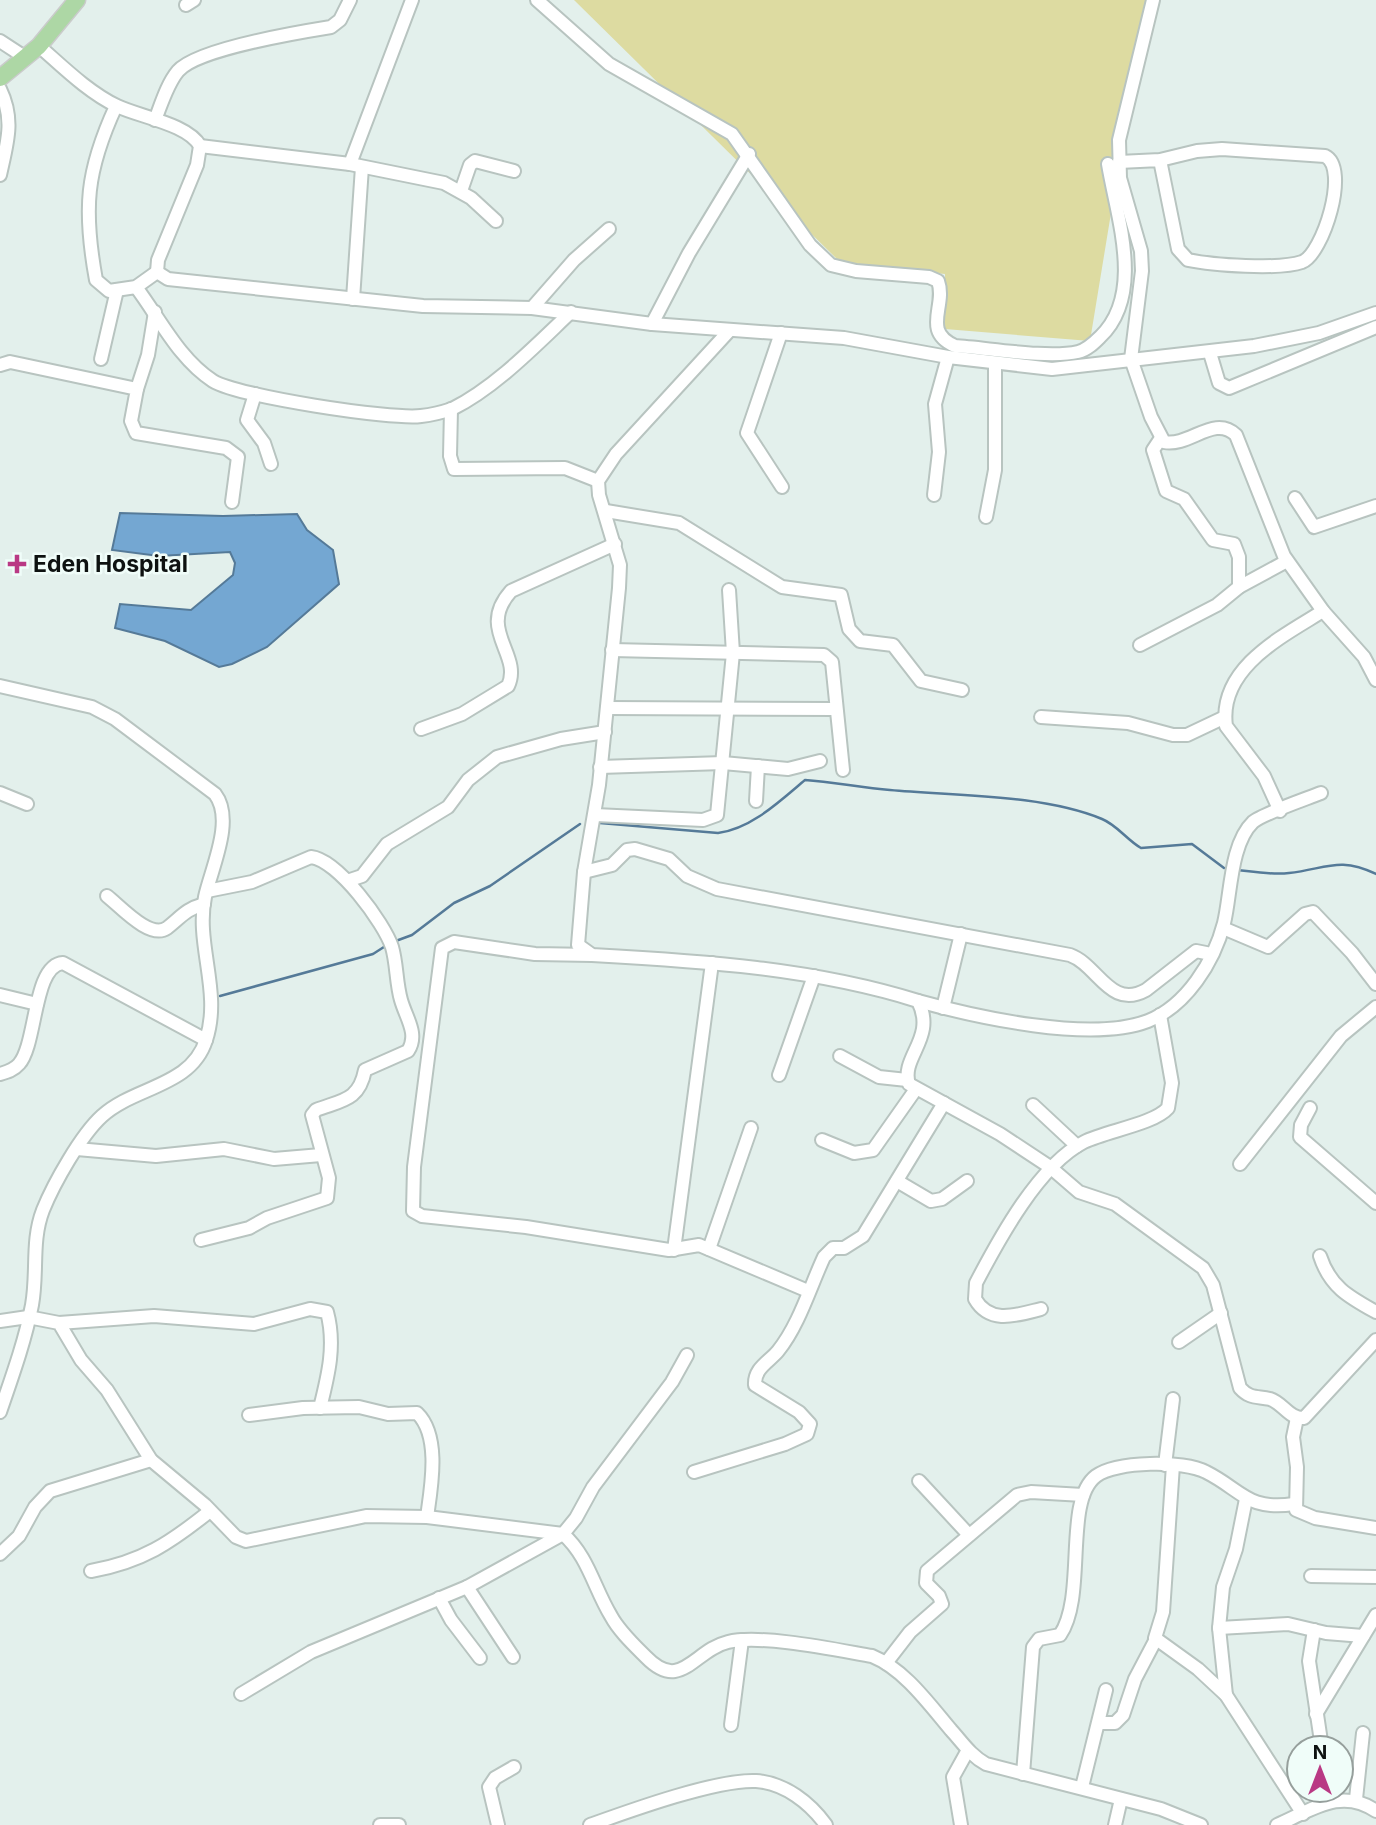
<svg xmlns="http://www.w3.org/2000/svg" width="1376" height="1825" font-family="Inter,sans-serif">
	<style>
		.green { fill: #dddba1 }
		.water { fill: #74a7d2; stroke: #557a98; stroke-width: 2 }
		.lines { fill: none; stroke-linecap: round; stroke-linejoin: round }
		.stream { stroke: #557a98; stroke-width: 2.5 }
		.minor-casing { stroke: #b8c4c0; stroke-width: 16 }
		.major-casing { stroke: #cacbcb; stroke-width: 19 }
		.minor { stroke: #fff; stroke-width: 12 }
		.major { stroke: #add7a5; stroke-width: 16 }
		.poi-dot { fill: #b93984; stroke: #f0fdf9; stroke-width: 2.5 }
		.labels { text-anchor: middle; stroke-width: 5; stroke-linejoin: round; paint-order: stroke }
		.poi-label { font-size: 23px; font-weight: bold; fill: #0e1211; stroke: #f0fdf9; text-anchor: start }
	</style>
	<rect width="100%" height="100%" fill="#e3f0ec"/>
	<path class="green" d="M574,0H1146L1090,341L945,329V274L841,263Z"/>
	<path class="water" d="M120,513L223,516L297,514L307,530L333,550L339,584L267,647L232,664L219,667L165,641L115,628L120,604L191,610L233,575L235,563L230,552L159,556L112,550Z"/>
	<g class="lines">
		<g class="stream">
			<path d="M600,823L718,833C751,829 780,801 805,780C834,782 862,788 890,790C955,796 1041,794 1102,819C1117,825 1127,840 1141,848L1192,844L1224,868"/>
			<path d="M1238,870C1255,872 1272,875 1289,873C1326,869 1339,856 1376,874"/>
			<path d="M393,942L412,935L454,903L490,886L580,824"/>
			<path d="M220,996L373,954L387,945"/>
		</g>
		<defs>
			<g id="minor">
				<path d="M537,0L609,64L732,134L810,245L831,265L856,271L929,277L938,281C947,306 921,331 955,346C988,348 1048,359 1078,352C1087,350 1094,343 1100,337C1145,294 1117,218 1108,164"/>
				<path d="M1153,0L1119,140L1120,178L1141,251L1142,271L1131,359L1151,417L1164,442C1190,447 1214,414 1236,435L1284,556L1323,611L1364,657L1376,680"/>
				<path d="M186,5L194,0"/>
				<path d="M0,41L26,58"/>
				<path d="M39,46C63,67 88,92 117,106C140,117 188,124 200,146L197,165L158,260L157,272L168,279L423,306L532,308L652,324L844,338L948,357L1052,369L1254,346L1319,333L1376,313"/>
				<path d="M0,89C15,120 7,143 0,175"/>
				<path d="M116,106C86,171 83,209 96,280L109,291L136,287L157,272"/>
				<path d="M155,120C161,105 167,84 178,71C197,49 300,32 331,27L340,20L350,0"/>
				<path d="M200,146L350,164L412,0"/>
				<path d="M1119,162L1160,160L1197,151L1222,149L1325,156C1350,168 1323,254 1302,262C1279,270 1212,265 1188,260L1178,249L1160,160"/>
				<path d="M350,164L444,183L471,198L496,221"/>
				<path d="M461,191L470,165L475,161L514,171"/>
				<path d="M136,287C160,319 179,359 213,381C237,396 391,420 421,416C430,415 443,412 452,409C496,387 536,345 571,312"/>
				<path d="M353,299L362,167"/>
				<path d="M532,308L574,260L609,229"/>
				<path d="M652,324L689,253L749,154"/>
				<path d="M729,331L616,454L598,481L599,495L620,565L619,588L599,785L584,872L578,945L592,955C701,961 813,968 918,1001C937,1038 900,1057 909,1084L1000,1134L1050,1167L1079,1192L1115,1204L1203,1268L1213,1285L1240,1388C1250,1399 1257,1396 1270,1399C1283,1403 1289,1419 1304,1418L1376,1340"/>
				<path d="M781,333L747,433L782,487"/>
				<path d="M1210,353L1219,383L1229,388L1376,327"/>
				<path d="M101,359L117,290"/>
				<path d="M0,365L10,362L137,389L131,421L136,433L226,448L238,457L232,502"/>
				<path d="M137,389L148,355L155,312"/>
				<path d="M255,394L247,420L264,443L271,464"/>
				<path d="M451,409L450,456L454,469L565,468L598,481"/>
				<path d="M1161,438L1153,450L1166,491L1184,499L1213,540L1234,544L1239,557V587L1287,561"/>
				<path d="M934,495L939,452L935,404L948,357"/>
				<path d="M1295,498L1314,527L1376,506"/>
				<path d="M606,511L679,523L782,587L841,595L849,629L860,641L893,645L921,681L962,690"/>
				<path d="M986,517L995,470V363"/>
				<path d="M1140,645L1217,605L1239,587"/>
				<path d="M612,650L824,655L832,662L843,770"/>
				<path d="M0,686L92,707L115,719L215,794C235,820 211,869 205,897C195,944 222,992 206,1040C191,1087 135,1086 102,1116C81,1135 54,1183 43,1210C31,1241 38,1272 32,1305C25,1341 12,1377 0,1412"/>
				<path d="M607,708L835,709"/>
				<path d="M1041,717L1128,723L1173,735H1187L1225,717"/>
				<path d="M421,729L462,714L508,686C523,654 476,630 511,591L615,544"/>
				<path d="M600,767L723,763L788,769L820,761"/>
				<path d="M0,793L27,804"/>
				<path d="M756,801L758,766"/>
				<path d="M1280,811L1264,776L1226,726C1218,668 1283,636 1323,611"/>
				<path d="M595,815L703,820L717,815L733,653L729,590"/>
				<path d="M584,872L612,865L627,850L635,849L669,859L687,876L717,889L1070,955C1098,965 1110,1010 1146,990L1196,951L1211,954"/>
				<path d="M350,880L362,876L387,844L448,807L468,780L497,757L561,739L605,732"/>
				<path d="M107,896C120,906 150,940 167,928C181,917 186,909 204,904"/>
				<path d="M1223,928L1268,947L1305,914L1313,912L1352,953L1376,984"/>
				<path d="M592,955L535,954L454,942L442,948L414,1167L413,1211L422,1216L526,1227L669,1250L699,1245L808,1291"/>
				<path d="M0,995L37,1004"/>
				<path d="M918,1001C976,1017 1091,1043 1148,1021C1186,1006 1214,962 1224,923C1231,895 1230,844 1253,822C1262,814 1306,799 1321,793"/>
				<path d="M943,1008L961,934"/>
				<path d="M840,1056L879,1077L907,1080"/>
				<path d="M0,1074C7,1072 14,1070 19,1064C37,1044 33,965 63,963L206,1040"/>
				<path d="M779,1075L814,976"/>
				<path d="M1033,1105L1077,1146"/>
				<path d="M1310,1108L1301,1125L1300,1137L1376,1203"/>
				<path d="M822,1140L854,1153L873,1150L916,1089"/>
				<path d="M77,1149L156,1156L224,1149L274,1159L321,1155"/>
				<path d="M1240,1164L1341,1036L1376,1007"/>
				<path d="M897,1181L931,1201L942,1199L967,1181"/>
				<path d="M201,1240L249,1228L267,1218L327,1198L329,1178L312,1115L316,1110C342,1100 359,1101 365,1070L408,1051C419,1034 406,1018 401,1000C396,983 397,964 392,947C384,923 338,860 311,857L252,882L207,891"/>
				<path d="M709,1249L751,1128"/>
				<path d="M674,1250L712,963"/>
				<path d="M1320,1256C1330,1287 1349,1297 1376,1312"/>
				<path d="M1041,1309C1017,1315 990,1325 975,1299L976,1283C999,1239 1039,1165 1084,1142C1106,1131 1154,1124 1168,1108L1172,1083L1160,1015"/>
				<path d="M0,1321L28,1317L59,1323L81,1360L107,1390L151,1460L205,1505L236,1537L246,1541L366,1516L427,1517L563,1534C588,1556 594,1588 611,1616C619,1631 634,1645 646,1657C681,1693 694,1650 728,1642C761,1634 837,1650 872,1656C904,1669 929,1704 951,1730C962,1742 971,1756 986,1764L1161,1809L1201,1825"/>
				<path d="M59,1323L154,1316L254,1324L310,1309L327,1312C336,1345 328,1376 320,1408"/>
				<path d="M1179,1342L1221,1313"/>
				<path d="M249,1415L303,1408L359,1407L388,1414L417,1413C441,1436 431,1488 427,1517"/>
				<path d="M1297,1418L1293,1437L1297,1467L1296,1510L1315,1518L1376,1528"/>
				<path d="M1165,1465L1173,1399"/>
				<path d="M1173,1465L1163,1612L1155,1638L1198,1669L1226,1695L1303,1814"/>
				<path d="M694,1472L785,1444L807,1434L810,1424L799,1412L755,1385C754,1368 769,1362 778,1351C799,1325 810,1287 824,1257L833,1248H844L863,1236L944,1103"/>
				<path d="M919,1481L969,1535"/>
				<path d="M0,1554L19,1536L35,1507L50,1491L151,1460"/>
				<path d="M91,1571C142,1562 170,1543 210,1511"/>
				<path d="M1311,1576L1376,1577"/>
				<path d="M467,1587L513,1657"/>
				<path d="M439,1598L451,1620L480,1658"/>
				<path d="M1219,1628L1288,1624L1326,1633L1363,1636"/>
				<path d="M1314,1630L1309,1661L1322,1748"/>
				<path d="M886,1663L910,1632L942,1604L939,1596L926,1583L927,1571L1017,1495L1031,1492L1083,1495"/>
				<path d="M241,1694L311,1652L467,1587L563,1534L576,1518L593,1487L672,1382L687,1355"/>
				<path d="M1226,1695L1219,1628L1223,1587L1236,1549L1246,1499"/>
				<path d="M1316,1714L1376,1615"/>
				<path d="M1099,1723H1115L1123,1715L1135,1679L1155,1641"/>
				<path d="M731,1725L742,1640"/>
				<path d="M1023,1774L1033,1647L1039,1639L1060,1635C1087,1596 1063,1501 1096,1476C1116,1461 1184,1460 1206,1472C1242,1490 1247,1511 1294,1504"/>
				<path d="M1082,1787L1106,1690"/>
				<path d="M1356,1799L1363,1733"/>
				<path d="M380,1825H399"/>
				<path d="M498,1825L489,1787L495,1778L514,1767"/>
				<path d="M590,1825C629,1811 717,1779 756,1781C785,1783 810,1803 826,1825"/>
				<path d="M961,1825L953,1777L968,1750"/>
				<path d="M1115,1825L1121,1799"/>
				<path d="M1277,1825C1312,1810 1341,1787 1376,1811"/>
			</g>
			<path id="major" d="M0,78L39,46L77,0"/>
		</defs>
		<use href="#minor" class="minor-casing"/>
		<use href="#major" class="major-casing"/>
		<use href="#minor" class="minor"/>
		<use href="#major" class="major"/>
	</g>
	<path class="poi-dot" d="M13.5 553.5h7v7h7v7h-7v7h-7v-7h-7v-7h7z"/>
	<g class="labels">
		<g class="poi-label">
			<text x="33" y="572">Eden Hospital</text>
		</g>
	</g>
	<g transform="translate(1320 1769)"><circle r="33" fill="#f0fdf9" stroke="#969f9c" stroke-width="2"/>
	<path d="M0-5L12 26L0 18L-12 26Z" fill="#b93984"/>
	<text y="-10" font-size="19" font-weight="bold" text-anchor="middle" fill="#0e1211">N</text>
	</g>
</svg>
